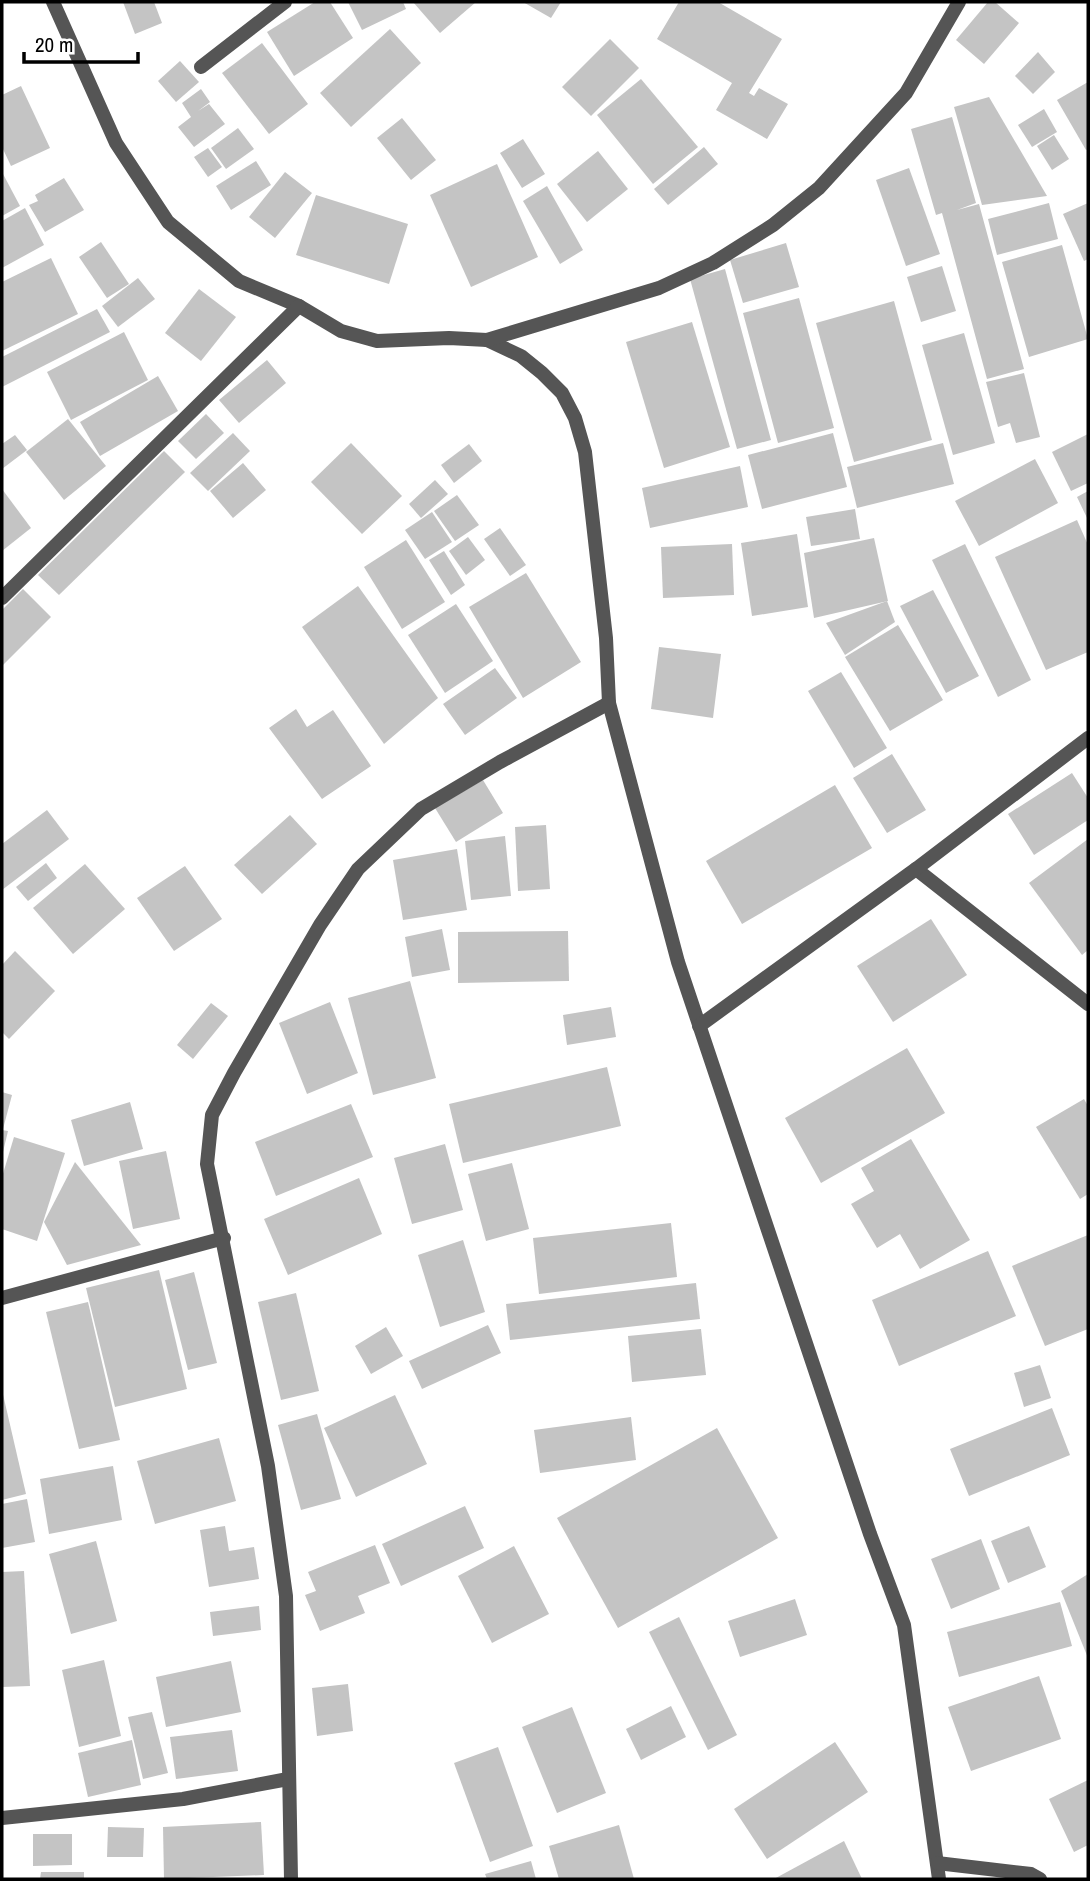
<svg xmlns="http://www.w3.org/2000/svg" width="1090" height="1881" font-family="'Archivo Narrow',sans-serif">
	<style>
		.building { fill: #c4c4c4 }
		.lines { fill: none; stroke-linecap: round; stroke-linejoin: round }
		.minor { stroke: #555; stroke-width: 14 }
	</style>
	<rect width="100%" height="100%" fill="#fff"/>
	<g class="building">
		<path d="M123,2H154L162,23L135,34Z"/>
		<path d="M315,2H330L353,38L294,76L267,32Z"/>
		<path d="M348,2H403L406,9L362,30Z"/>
		<path d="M413,2H476L440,33Z"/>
		<path d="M523,2H561L551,18Z"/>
		<path d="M679,2H718L782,39L749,93L754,96L759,88L788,104L767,139L716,110L732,83L657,39Z"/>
		<path d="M988,2H995L1019,23L984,64L956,40Z"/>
		<path d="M390,29L421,63L351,127L320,93Z"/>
		<path d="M610,39L639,68L591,116L562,87Z"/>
		<path d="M262,43L308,104L269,134L222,73Z"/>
		<path d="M1038,52L1055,72L1033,94L1015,76Z"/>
		<path d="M180,61L199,82L176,102L158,81Z"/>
		<path d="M641,79L698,147L653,184L597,115Z"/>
		<path d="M1088,82V149L1086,150L1057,100Z"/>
		<path d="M21,86L50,148L11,166L2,147V95Z"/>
		<path d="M201,89L210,102L198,111L209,104L225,124L194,147L178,127L191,117L182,103Z"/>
		<path d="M989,97L1047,196L982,205L954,107Z"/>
		<path d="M1044,109L1057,132L1032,147L1018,125Z"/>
		<path d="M952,117L976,203L957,210L979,204L1024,369L987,379L942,213L936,215L911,129Z"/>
		<path d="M402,118L436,160L411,180L377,138Z"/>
		<path d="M238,128L254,149L226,169L211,148Z"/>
		<path d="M1054,135L1069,159L1052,170L1037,146Z"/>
		<path d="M523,139L545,174L522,188L500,153Z"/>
		<path d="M704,147L718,164L668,205L654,189Z"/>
		<path d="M208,148L222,167L208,177L194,157Z"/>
		<path d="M598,151L628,189L587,222L557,184Z"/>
		<path d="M256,161L271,185L231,210L216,186Z"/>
		<path d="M497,164L538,257L471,287L430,195Z"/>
		<path d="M909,168L940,254L906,266L876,180Z"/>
		<path d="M2,172L20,206L2,216Z"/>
		<path d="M285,172L312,193L275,238L249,217Z"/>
		<path d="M64,178L84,210L45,232L29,205L38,201L35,195Z"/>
		<path d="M547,186L583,250L560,264L523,201Z"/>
		<path d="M316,195L408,224L389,284L296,255Z"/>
		<path d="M1049,203L1058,239L997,255L988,219Z"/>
		<path d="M1088,203V259L1084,261L1063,214Z"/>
		<path d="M25,208L44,245L2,268V221Z"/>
		<path d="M101,242L129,284L107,298L79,257Z"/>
		<path d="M786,243L799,287L743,303L730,260Z"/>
		<path d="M1062,245L1088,339L1029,357L1002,262Z"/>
		<path d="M51,258L78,314L2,351V282Z"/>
		<path d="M942,266L956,311L921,322L907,277Z"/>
		<path d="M725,269L771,440L737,449L690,279Z"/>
		<path d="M138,278L155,299L118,327L102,306Z"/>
		<path d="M199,289L236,317L201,361L165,333Z"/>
		<path d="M799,298L834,428L778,443L743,313Z"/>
		<path d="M894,301L932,440L854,462L816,323Z"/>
		<path d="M97,309L110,332L2,387V357Z"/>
		<path d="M692,322L730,447L664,468L626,342Z"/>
		<path d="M124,332L148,380L71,420L47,372Z"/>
		<path d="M964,333L995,443L953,455L922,345Z"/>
		<path d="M267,360L286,383L239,423L219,400Z"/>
		<path d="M1024,373L1040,437L1016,443L1010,423L998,427L986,382Z"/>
		<path d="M158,376L178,411L100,456L80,422Z"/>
		<path d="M206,414L224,433L196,459L178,441Z"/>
		<path d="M68,419L106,466L64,500L26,452Z"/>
		<path d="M233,433L250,451L208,491L190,473Z"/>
		<path d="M833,433L847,487L762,509L748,455Z"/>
		<path d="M1088,434V483L1071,491L1052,452Z"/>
		<path d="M15,435L27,450L2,469V444Z"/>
		<path d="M351,443L402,496L362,534L311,482Z"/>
		<path d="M943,443L954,484L857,508L847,467Z"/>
		<path d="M469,444L482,461L454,483L441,465Z"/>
		<path d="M164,451L185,472L59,595L38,575Z"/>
		<path d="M1035,459L1058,503L979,546L955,501Z"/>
		<path d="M243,463L266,490L233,518L210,491Z"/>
		<path d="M740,466L748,507L650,528L642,488Z"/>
		<path d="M435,480L448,494L421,518L409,504Z"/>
		<path d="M2,489L31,528L2,551Z"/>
		<path d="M1088,491V520L1077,497Z"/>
		<path d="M457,495L479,525L455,541L434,511Z"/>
		<path d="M855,509L860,539L811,546L806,517Z"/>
		<path d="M432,512L452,542L425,559L405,530Z"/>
		<path d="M1077,520L1088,545V652L1046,670L995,557Z"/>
		<path d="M500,528L526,565L510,576L484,539Z"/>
		<path d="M797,534L808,607L752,616L741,543Z"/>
		<path d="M468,537L485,560L466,575L449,551Z"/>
		<path d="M874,538L888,601L814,618L804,553Z"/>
		<path d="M406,540L445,602L402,629L364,567Z"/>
		<path d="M732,544L734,595L663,598L661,547Z"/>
		<path d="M965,544L1031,680L998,697L932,560Z"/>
		<path d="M444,551L465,585L451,595L429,560Z"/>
		<path d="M526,573L581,662L523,698L469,607Z"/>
		<path d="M358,586L438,698L384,744L302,627Z"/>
		<path d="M23,589L51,617L2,666V610Z"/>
		<path d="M933,590L979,676L946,693L900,606Z"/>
		<path d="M887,601L895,622L845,655L826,623Z"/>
		<path d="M456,604L493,661L445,693L408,635Z"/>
		<path d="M898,625L943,700L890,731L845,657Z"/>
		<path d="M659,647L721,654L713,718L651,709Z"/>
		<path d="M495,668L517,698L465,735L443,704Z"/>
		<path d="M841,672L887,748L854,768L808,691Z"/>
		<path d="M296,709L307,727L333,710L371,766L322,799L269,728Z"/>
		<path d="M892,754L926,810L887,833L853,778Z"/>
		<path d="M1072,773L1088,798V820L1034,855L1008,814Z"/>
		<path d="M483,780L503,813L456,842L435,808Z"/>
		<path d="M835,785L872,848L742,924L706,861Z"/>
		<path d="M47,810L69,839L2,890V844Z"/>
		<path d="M290,815L317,844L262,894L234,865Z"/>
		<path d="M546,825L550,889L518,891L515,827Z"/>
		<path d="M505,836L511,896L471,900L465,841Z"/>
		<path d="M1088,839V950L1082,955L1029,883Z"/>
		<path d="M457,849L467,910L403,920L393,860Z"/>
		<path d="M46,863L57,878L28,901L16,887Z"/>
		<path d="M85,864L125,909L73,954L33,908Z"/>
		<path d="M185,866L222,919L174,951L137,898Z"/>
		<path d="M931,919L967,975L893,1022L857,966Z"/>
		<path d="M442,929L450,970L412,977L405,937Z"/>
		<path d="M568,931L569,981L458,983V932Z"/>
		<path d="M15,951L55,991L9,1039L2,1032V965Z"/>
		<path d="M410,981L436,1078L373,1095L348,998Z"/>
		<path d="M330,1002L358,1073L307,1094L279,1023Z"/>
		<path d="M211,1003L228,1016L193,1059L177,1045Z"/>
		<path d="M611,1007L616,1037L567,1045L563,1015Z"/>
		<path d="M907,1048L945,1113L821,1183L785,1118Z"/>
		<path d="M607,1067L621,1126L463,1163L449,1104Z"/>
		<path d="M2,1092L12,1095L3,1129H2Z"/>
		<path d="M1084,1099L1088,1106V1194L1080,1199L1036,1127Z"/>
		<path d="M130,1102L143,1149L84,1166L71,1120Z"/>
		<path d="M351,1104L373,1157L276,1196L255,1142Z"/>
		<path d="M2,1130L8,1131L3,1152H2Z"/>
		<path d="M14,1137L65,1153L37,1241L2,1229V1177Z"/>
		<path d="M911,1139L970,1240L920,1269L900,1234L877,1248L851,1204L874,1191L861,1168Z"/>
		<path d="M445,1144L463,1210L412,1224L394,1158Z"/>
		<path d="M166,1151L180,1219L133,1229L119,1161Z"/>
		<path d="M75,1162L141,1245L67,1265L44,1222Z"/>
		<path d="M512,1163L529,1229L486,1241L468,1174Z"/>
		<path d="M359,1178L382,1234L288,1275L264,1219Z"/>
		<path d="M671,1223L677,1277L539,1294L533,1238Z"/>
		<path d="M1088,1235V1329L1045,1346L1012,1266Z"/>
		<path d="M463,1240L485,1312L440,1327L418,1255Z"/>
		<path d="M988,1251L1016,1316L899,1366L872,1300Z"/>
		<path d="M159,1270L187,1389L115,1407L86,1288Z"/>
		<path d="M194,1272L217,1363L188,1370L165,1280Z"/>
		<path d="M696,1283L700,1319L510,1340L506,1304Z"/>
		<path d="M296,1293L319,1391L281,1400L258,1302Z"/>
		<path d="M88,1302L120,1440L79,1449L46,1312Z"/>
		<path d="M488,1325L501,1353L422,1389L409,1361Z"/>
		<path d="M386,1327L403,1356L371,1374L355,1346Z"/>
		<path d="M701,1329L706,1375L632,1382L628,1336Z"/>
		<path d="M1040,1365L1051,1398L1024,1407L1014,1373Z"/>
		<path d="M2,1390L26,1494L2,1500Z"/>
		<path d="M395,1395L427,1464L356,1497L324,1428Z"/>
		<path d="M1052,1408L1070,1455L969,1496L950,1449Z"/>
		<path d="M317,1414L341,1499L301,1510L278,1425Z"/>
		<path d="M631,1417L636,1460L540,1473L534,1430Z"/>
		<path d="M717,1428L778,1538L618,1628L557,1518Z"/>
		<path d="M219,1438L236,1501L155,1524L137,1461Z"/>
		<path d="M113,1466L122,1520L49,1534L40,1479Z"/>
		<path d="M27,1499L35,1542L2,1548V1504Z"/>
		<path d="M465,1506L484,1548L401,1586L382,1544Z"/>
		<path d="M225,1526L229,1551L254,1547L259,1579L209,1587L200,1530Z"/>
		<path d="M1029,1526L1046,1567L1008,1583L991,1541Z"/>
		<path d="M981,1539L1000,1589L951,1609L931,1559Z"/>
		<path d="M96,1541L117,1621L71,1634L49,1554Z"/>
		<path d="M375,1545L390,1583L358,1596L365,1613L320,1631L305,1595L316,1591L308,1572Z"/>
		<path d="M514,1546L549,1614L492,1643L458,1576Z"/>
		<path d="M24,1571L30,1686L2,1687V1572Z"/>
		<path d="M1088,1574V1658L1061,1591Z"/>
		<path d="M795,1599L807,1635L740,1657L728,1621Z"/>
		<path d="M1060,1602L1072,1646L959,1677L947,1632Z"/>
		<path d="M259,1606L261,1630L213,1636L210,1612Z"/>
		<path d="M679,1617L737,1735L708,1750L649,1632Z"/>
		<path d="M104,1660L121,1736L79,1747L62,1670Z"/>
		<path d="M231,1661L241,1712L166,1727L156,1677Z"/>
		<path d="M1039,1676L1061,1739L971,1771L948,1707Z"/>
		<path d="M348,1684L353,1731L317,1736L312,1688Z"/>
		<path d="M671,1706L686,1737L641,1760L626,1729Z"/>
		<path d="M572,1707L606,1793L557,1813L522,1727Z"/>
		<path d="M152,1712L168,1773L143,1779L128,1717Z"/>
		<path d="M232,1730L238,1771L176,1779L170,1737Z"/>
		<path d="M132,1740L141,1785L88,1797L78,1753Z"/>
		<path d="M835,1742L868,1792L767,1859L734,1809Z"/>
		<path d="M498,1747L533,1846L490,1862L454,1763Z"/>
		<path d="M1088,1780V1845L1074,1852L1049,1799Z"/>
		<path d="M261,1822L264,1875L164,1879L163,1827Z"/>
		<path d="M619,1825L634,1879H559L549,1846Z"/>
		<path d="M108,1827L144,1828L143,1857H107Z"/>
		<path d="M33,1834H72V1865L33,1866Z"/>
		<path d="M844,1841L862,1879H774Z"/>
		<path d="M531,1861L536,1879H487L485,1874Z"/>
		<path d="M41,1872H84V1879H40Z"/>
	</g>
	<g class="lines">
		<g class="minor">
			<path d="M53,2L116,143L168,222L239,281L299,306L341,331L377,341L449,338L487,340L521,356L542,373L562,393L575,418L585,452L606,638L609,703L678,962L870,1534L904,1625L939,1879"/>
			<path d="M201,67L285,2"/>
			<path d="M487,340L659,288L713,263L773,225L819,188L906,93L959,2"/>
			<path d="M2,598L299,306"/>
			<path d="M916,869L1088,1004"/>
			<path d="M699,1026L916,869L1088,738"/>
			<path d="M2,1298L224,1238"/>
			<path d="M2,1818L183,1799L288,1779"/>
			<path d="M937,1863L1031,1874L1040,1879"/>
			<path d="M291,1879L286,1596L268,1466L207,1164L212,1115L234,1073L320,925L358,869L421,809L500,762L609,703"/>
		</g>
	</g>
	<rect width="1090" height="1881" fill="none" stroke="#000000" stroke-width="7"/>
	<path d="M24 52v10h114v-10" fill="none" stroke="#000000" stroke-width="3.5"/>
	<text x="35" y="52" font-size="21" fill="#000000" stroke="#ffffff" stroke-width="5" paint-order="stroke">20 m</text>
</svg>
